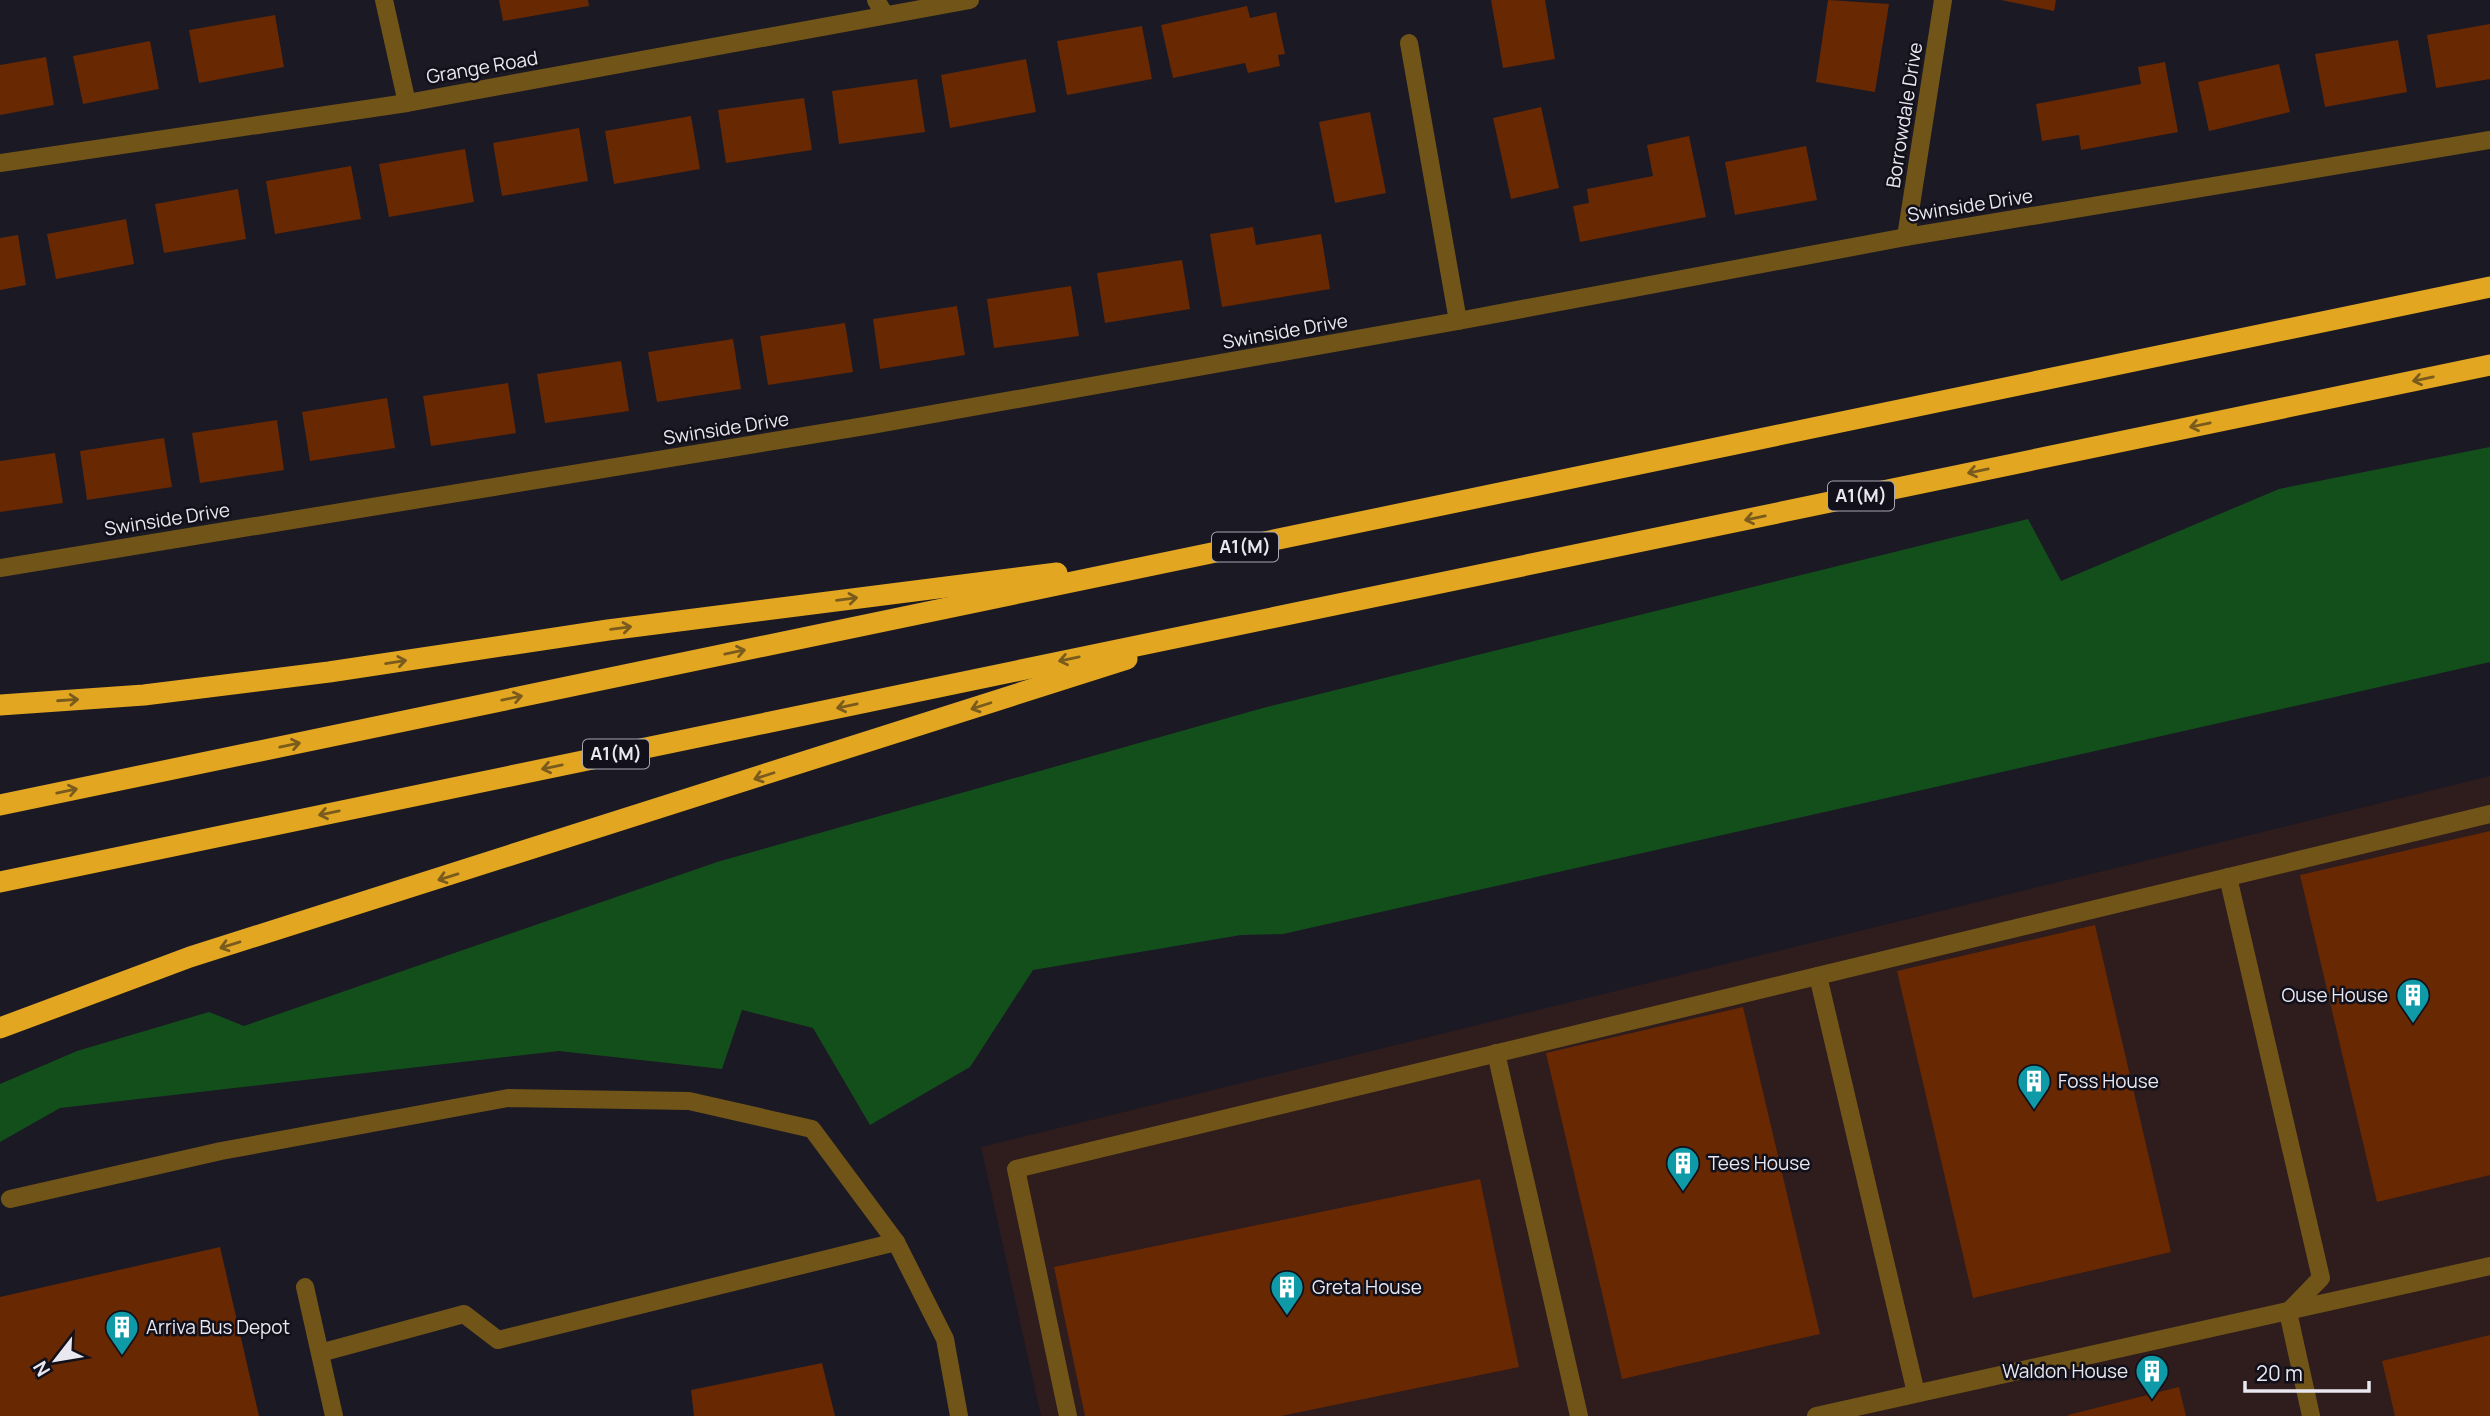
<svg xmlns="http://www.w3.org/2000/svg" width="2490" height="1416" font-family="Manrope,sans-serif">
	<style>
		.commercial { fill: #2f1c1d }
		.forest { fill: #134f1b }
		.building { fill: #682802 }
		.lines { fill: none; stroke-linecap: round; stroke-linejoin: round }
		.minor { stroke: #715418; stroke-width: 18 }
		.highway { stroke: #e2a621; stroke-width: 21 }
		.oneway { stroke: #7a5b1e }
		.labels { text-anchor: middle; stroke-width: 5; stroke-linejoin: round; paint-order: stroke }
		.shield { fill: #12101a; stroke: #a8a7b0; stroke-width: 2 }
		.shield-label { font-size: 18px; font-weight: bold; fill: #e9e8f0 }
		.street-label { font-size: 19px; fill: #e9e8f0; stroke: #12101a }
		.poi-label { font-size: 19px; fill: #e9e8f0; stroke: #12101a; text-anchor: start }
	</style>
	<rect width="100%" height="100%" fill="#1b1924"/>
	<path class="commercial" d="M2490,776V1416H1041L981,1147Z"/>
	<path class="forest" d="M2490,447V662L1283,934L1241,935L1033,970L970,1067L870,1125L813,1028L742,1010L722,1069L559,1051L60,1108L0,1142V1084L77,1051L209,1012L244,1026L717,862L1263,708L2028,519L2061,581L2279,489Z"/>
	<g class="building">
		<path d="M499,0H588L589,6L503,21Z"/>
		<path d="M1491,0H1545L1555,59L1503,68Z"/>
		<path d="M1828,0L1889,4L1875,92L1816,82Z"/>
		<path d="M2001,0H2056L2054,11Z"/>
		<path d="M1247,6L1250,18L1276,12L1285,54L1278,55L1280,66L1248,73L1245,63L1173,78L1161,25Z"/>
		<path d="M275,15L284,67L199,83L189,30Z"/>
		<path d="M2490,24V79L2436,88L2427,35Z"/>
		<path d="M1142,26L1152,79L1067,95L1057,41Z"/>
		<path d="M2398,40L2407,92L2325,107L2315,54Z"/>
		<path d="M150,41L159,89L83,104L73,56Z"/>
		<path d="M46,57L54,105L0,115V65Z"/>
		<path d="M1026,59L1036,112L950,128L941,75Z"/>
		<path d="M2165,62L2178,132L2081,150L2079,135L2042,141L2036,104L2141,84L2138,67Z"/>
		<path d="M2279,64L2290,112L2209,131L2198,82Z"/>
		<path d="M917,79L925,132L839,144L832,91Z"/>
		<path d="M804,98L812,150L726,163L718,110Z"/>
		<path d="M1541,107L1559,188L1511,199L1493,118Z"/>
		<path d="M1370,112L1386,193L1335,203L1319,122Z"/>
		<path d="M691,116L700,169L614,184L605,131Z"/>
		<path d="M579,128L588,181L502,196L493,143Z"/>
		<path d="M1689,136L1706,217L1580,242L1573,206L1589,203L1587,189L1653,176L1647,145Z"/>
		<path d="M1806,146L1817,200L1735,215L1725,162Z"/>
		<path d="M465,149L474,202L389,217L379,164Z"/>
		<path d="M351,166L361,219L275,234L266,181Z"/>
		<path d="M238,189L246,239L164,253L155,204Z"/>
		<path d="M126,219L134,264L56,279L47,234Z"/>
		<path d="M1253,227L1256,245L1321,234L1330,289L1222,307L1210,234Z"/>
		<path d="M18,235L26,285L0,290V238Z"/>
		<path d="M1182,260L1190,309L1105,323L1097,273Z"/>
		<path d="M1071,286L1079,336L994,348L987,299Z"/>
		<path d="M957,306L965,355L880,369L873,319Z"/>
		<path d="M845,323L853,372L768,385L760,336Z"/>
		<path d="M733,339L741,389L657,402L648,352Z"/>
		<path d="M621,361L629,411L545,423L537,374Z"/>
		<path d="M508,383L516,433L431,446L423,396Z"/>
		<path d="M387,398L395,448L310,461L302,412Z"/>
		<path d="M277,420L284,470L200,483L192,433Z"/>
		<path d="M164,438L172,487L87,500L80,451Z"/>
		<path d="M55,453L63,503L0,512V461Z"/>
		<path d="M2490,831V1175L2377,1202L2300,875Z"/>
		<path d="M2095,925L2171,1252L1973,1298L1897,971Z"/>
		<path d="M1743,1007L1820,1334L1622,1379L1546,1053Z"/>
		<path d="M1480,1179L1519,1367L1281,1416H1085L1054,1267Z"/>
		<path d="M220,1247L259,1416H0V1297Z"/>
		<path d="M2490,1335V1416H2395L2382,1361Z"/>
		<path d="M822,1363L835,1416H694L691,1390Z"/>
		<path d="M2179,1387L2186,1416H2068V1415Z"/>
	</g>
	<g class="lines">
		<g class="minor">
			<path d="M384,0L407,103"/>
			<path d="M876,0L885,15"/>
			<path d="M1409,43L1458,321"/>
			<path d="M0,163L407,103L970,0"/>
			<path d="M1906,237L1943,0"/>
			<path d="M0,568L871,425L1458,321L1906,237L2490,140"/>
			<path d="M2228,877L2321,1278L2288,1312L2311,1416"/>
			<path d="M1818,976L1916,1393"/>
			<path d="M1496,1053L1579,1416"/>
			<path d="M10,1199L221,1151L508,1098L689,1101L812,1129L896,1242L945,1339L959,1416"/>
			<path d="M305,1287L334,1416"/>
			<path d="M320,1353L464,1314L498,1340L896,1242"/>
			<path d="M1068,1416L1016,1169L2490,814"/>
			<path d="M1816,1416L2490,1266"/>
		</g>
		<g class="highway">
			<path d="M0,705L144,695L329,672L608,630L1057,573"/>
			<path d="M0,805L2490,287"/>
			<path d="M0,882L2490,365"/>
			<path d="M0,1028L190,957L1127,659"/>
		</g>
	</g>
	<defs><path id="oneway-shaft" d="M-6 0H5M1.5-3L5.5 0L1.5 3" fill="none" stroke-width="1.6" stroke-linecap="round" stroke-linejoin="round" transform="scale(1.75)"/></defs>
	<g class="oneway">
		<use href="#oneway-shaft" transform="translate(2423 379) rotate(168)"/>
		<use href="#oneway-shaft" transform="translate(2200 425) rotate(168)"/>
		<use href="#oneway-shaft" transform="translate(1978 471) rotate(168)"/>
		<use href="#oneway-shaft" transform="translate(1755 518) rotate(168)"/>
		<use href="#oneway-shaft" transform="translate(847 599) rotate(-7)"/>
		<use href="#oneway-shaft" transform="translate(621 628) rotate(-7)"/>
		<use href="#oneway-shaft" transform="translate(735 652) rotate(-12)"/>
		<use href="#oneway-shaft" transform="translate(1069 659) rotate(168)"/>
		<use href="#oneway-shaft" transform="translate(396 662) rotate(-9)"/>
		<use href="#oneway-shaft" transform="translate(512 698) rotate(-12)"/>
		<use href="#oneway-shaft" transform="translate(68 700) rotate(-4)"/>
		<use href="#oneway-shaft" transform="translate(847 706) rotate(168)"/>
		<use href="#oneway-shaft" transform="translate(981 706) rotate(162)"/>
		<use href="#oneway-shaft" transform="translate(290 745) rotate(-12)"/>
		<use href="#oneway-shaft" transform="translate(552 767) rotate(168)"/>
		<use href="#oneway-shaft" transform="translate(764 776) rotate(162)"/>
		<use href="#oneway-shaft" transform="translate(67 791) rotate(-12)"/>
		<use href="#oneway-shaft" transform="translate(329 813) rotate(168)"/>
		<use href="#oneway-shaft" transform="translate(448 877) rotate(163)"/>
		<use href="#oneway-shaft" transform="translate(230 945) rotate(163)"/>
	</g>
	<defs>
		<symbol id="building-pin" viewBox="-11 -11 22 30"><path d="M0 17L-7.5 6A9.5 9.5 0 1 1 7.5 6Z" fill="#0f9aa8" stroke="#12101a"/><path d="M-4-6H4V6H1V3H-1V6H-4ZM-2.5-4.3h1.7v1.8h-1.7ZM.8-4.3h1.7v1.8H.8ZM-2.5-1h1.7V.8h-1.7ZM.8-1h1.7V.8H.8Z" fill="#fff"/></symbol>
	</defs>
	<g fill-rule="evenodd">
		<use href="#building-pin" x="2394" y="976" width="38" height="52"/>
		<use href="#building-pin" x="2015" y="1062" width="38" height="52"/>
		<use href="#building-pin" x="1664" y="1144" width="38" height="52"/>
		<use href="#building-pin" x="1268" y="1268" width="38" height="52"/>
		<use href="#building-pin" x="103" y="1308" width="38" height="52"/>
		<use href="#building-pin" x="2133" y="1352" width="38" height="52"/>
	</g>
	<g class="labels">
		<g class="shield">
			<rect x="1828" y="481.5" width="66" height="29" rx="5"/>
			<rect x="1212" y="532.5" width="66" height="29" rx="5"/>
			<rect x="583" y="739.5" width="66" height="29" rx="5"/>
		</g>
		<g class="shield-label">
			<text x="1861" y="502">A1(M)</text>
			<text x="1245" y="553">A1(M)</text>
			<text x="616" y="760">A1(M)</text>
		</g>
		<g class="street-label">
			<text transform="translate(482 67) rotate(-10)" y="7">Grange Road</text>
			<text transform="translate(1904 115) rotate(-81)" y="7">Borrowdale Drive</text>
			<text transform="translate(1970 205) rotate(-9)" y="7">Swinside Drive</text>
			<text transform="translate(1285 331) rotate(-10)" y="7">Swinside Drive</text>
			<text transform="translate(726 428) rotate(-9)" y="7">Swinside Drive</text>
			<text transform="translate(167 519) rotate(-9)" y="7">Swinside Drive</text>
		</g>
		<g class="poi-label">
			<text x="2388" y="1002" text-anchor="end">Ouse House</text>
			<text x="2058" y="1088">Foss House</text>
			<text x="1708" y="1170">Tees House</text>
			<text x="1312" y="1294">Greta House</text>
			<text x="146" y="1334">Arriva Bus Depot</text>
			<text x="2128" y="1378" text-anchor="end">Waldon House</text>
		</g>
	</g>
	<g transform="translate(56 1360) rotate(239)" stroke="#12101a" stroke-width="5" paint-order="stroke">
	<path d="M0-5L12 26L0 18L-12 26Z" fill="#e9e8f0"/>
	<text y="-10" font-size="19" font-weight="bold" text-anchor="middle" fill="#e9e8f0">N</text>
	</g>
	<path d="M2245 1381v10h124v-10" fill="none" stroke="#e9e8f0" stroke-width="3.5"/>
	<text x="2256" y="1381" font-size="21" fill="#e9e8f0" stroke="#12101a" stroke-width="5" paint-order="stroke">20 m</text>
</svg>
